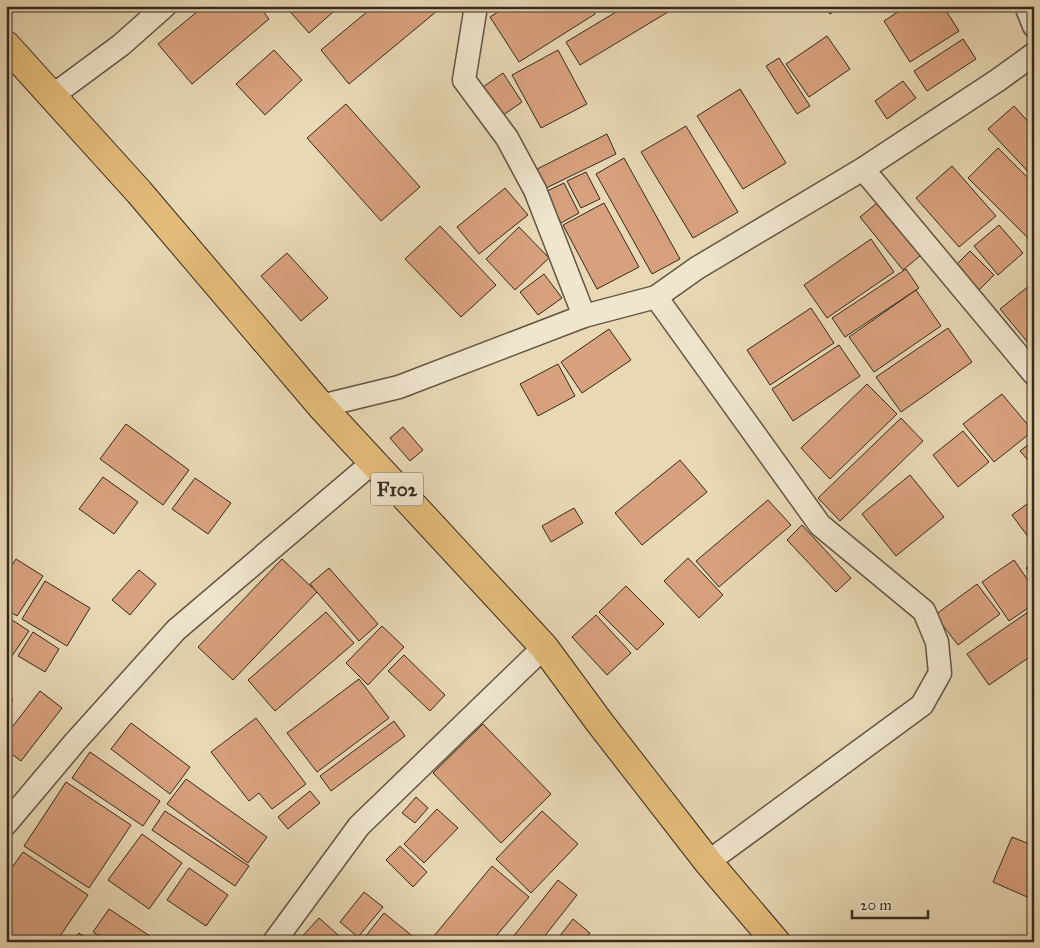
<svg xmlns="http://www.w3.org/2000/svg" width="1040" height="948" font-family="'IM FELL Great Primer',serif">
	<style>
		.building { fill: #d8a17d; stroke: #34291e }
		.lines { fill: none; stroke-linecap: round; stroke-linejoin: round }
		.street-casing { stroke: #615544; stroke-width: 25 }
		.primary-casing { stroke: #34291e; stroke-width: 30 }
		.street { stroke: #f0e6ce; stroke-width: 22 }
		.primary { stroke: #e4bc7a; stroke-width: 28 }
		.labels { text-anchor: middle; stroke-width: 4; stroke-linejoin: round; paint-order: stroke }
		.shield { fill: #f0e6ce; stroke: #6c6253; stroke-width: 1 }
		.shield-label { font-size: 19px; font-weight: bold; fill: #34291e }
	</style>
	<rect width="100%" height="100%" fill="#e8d8b4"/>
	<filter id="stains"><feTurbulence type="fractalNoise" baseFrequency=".004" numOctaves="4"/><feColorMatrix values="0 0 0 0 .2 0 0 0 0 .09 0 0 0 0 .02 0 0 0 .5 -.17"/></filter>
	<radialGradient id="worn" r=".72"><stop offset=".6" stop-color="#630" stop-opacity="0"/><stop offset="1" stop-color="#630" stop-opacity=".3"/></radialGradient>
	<g class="building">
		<path d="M204,6H259L269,19L192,84L158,44Z"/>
		<path d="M285,6H340L309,33Z"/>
		<path d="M374,6H443L349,84L321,50Z"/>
		<path d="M508,6H591L595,14L519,62L490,17Z"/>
		<path d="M626,6H678L580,65L566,42Z"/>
		<path d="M824,6H842L830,14Z"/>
		<path d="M907,6H943L959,31L910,62L884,21Z"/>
		<path d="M827,36L850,69L809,97L786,64Z"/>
		<path d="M963,39L976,59L927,91L914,71Z"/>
		<path d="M274,50L302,80L265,115L236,84Z"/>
		<path d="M558,50L587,104L541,128L512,75Z"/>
		<path d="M779,58L810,106L797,114L766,66Z"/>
		<path d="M503,73L522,102L502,116L483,87Z"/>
		<path d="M903,81L916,98L887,119L875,101Z"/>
		<path d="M740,89L786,163L743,189L697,116Z"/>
		<path d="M346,104L420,187L381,221L307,138Z"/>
		<path d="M1014,106L1034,128V178L988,129Z"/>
		<path d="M686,126L738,212L693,238L641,152Z"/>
		<path d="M607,134L616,154L540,191L531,172Z"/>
		<path d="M998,148L1034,184V239L1031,241L968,178Z"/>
		<path d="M624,158L680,259L652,274L596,174Z"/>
		<path d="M952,166L996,216L959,247L916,198Z"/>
		<path d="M586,172L600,199L581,208L567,181Z"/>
		<path d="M564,183L579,213L561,223L545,192Z"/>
		<path d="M505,188L528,215L479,254L457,227Z"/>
		<path d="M604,203L639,267L597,289L563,225Z"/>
		<path d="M877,203L921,255L903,270L860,217Z"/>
		<path d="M999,225L1023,253L998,275L974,246Z"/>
		<path d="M440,226L496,285L461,317L405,259Z"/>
		<path d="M519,227L549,258L515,290L486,259Z"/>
		<path d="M871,239L894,272L827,318L804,285Z"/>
		<path d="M970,251L994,275L978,291L953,268Z"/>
		<path d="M287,253L328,298L301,321L261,276Z"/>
		<path d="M906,269L919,288L845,337L832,318Z"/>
		<path d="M544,274L562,298L538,315L520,292Z"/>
		<path d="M1034,282V350L1000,309Z"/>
		<path d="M916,290L941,326L874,372L849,337Z"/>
		<path d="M811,308L834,343L770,385L747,350Z"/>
		<path d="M948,328L972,362L901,412L876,377Z"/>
		<path d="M609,329L631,360L582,393L561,362Z"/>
		<path d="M839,345L860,376L793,421L772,389Z"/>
		<path d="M558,364L575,396L538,416L520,384Z"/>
		<path d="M867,384L897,414L830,479L801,448Z"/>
		<path d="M1002,394L1033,431L994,462L963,424Z"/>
		<path d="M901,418L923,441L840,521L818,498Z"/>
		<path d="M126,424L189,470L163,505L100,459Z"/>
		<path d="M403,427L423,450L410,461L390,438Z"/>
		<path d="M963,431L989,462L958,487L933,455Z"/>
		<path d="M1034,440V467L1020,451Z"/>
		<path d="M680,460L707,492L642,545L615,513Z"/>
		<path d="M910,475L944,517L896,556L862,514Z"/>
		<path d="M103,477L138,502L114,534L79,509Z"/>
		<path d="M195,478L231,503L208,534L172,509Z"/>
		<path d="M1034,499V545L1012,515Z"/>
		<path d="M768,500L791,525L719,587L696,561Z"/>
		<path d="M574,508L583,523L551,542L542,526Z"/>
		<path d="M802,525L851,578L836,592L787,540Z"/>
		<path d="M688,558L723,595L699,618L664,581Z"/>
		<path d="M16,559L43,576L17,616L6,609V575Z"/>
		<path d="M282,559L317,592L233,680L198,647Z"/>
		<path d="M1014,560L1034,589V604L1009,621L982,582Z"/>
		<path d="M1034,563V578L1026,568Z"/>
		<path d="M329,568L378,624L359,641L310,584Z"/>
		<path d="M139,570L156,584L130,615L112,600Z"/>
		<path d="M45,581L90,608L67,646L22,619Z"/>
		<path d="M977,584L1000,614L958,645L935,615Z"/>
		<path d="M626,586L664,624L637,650L599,612Z"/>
		<path d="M1034,608V654L989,685L967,654Z"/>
		<path d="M326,612L354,643L275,711L248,680Z"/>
		<path d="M596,615L631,653L607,675L572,637Z"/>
		<path d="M6,616L29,631L12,656L6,652Z"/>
		<path d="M382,626L404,647L368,685L346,663Z"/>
		<path d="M33,632L59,649L45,672L18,656Z"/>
		<path d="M404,655L445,695L430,711L388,671Z"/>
		<path d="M359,679L389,718L317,772L287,733Z"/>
		<path d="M40,691L62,708L21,761L6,750V735Z"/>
		<path d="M6,695L13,700L6,709Z"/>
		<path d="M256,718L306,784L272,809L259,793L249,801L211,752Z"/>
		<path d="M394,721L405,736L331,791L320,776Z"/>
		<path d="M131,723L190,767L170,794L111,749Z"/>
		<path d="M483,724L551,794L501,843L433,773Z"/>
		<path d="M90,752L160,801L143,826L72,778Z"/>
		<path d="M186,779L267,837L248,863L167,804Z"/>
		<path d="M66,782L131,825L89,888L24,846Z"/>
		<path d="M310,791L320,803L288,829L278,817Z"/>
		<path d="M416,797L428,808L415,823L402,813Z"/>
		<path d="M437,809L458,828L424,863L404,844Z"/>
		<path d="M165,811L249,866L235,886L152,830Z"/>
		<path d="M542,811L578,844L531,893L496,859Z"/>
		<path d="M142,834L182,863L149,909L108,880Z"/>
		<path d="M1012,837L1034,846V900L993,882Z"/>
		<path d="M400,846L427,872L413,887L386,860Z"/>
		<path d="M23,852L88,895L56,942H21L6,932V876Z"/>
		<path d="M492,866L529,897L491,942H429Z"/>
		<path d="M189,868L228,895L206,926L167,900Z"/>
		<path d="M558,880L577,895L540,942H509Z"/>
		<path d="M364,892L383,907L358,937L340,922Z"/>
		<path d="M109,909L159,942H109L93,932Z"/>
		<path d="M384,913L416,939L413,942H361Z"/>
		<path d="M319,918L346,942H297Z"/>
		<path d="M573,919L590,933L583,942H555Z"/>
		<path d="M79,933L92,942H72Z"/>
	</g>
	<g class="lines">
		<defs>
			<g id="street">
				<path d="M476,6L464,80L507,138L535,190L584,316"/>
				<path d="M1026,6L1034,26"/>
				<path d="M52,96L121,45L165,6"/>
				<path d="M863,169L1034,374"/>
				<path d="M656,297L820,525L924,611L937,642L940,673L922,705L708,862"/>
				<path d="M321,406L399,387L584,316L656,297L697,268L863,169L998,80L1034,54"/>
				<path d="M6,824L75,742L176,630L372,463"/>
				<path d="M274,942L359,826L544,647"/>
			</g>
			<path id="primary" d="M6,45L139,192L321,406L544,647L600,723L708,862L776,942"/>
		</defs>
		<use href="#street" class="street-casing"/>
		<use href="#primary" class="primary-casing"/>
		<use href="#street" class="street"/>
		<use href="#primary" class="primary"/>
	</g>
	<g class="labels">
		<rect class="shield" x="371" y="472.5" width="52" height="33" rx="4"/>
		<g class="shield-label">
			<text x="397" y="496">F102</text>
		</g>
	</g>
	<rect width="1040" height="948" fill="none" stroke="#e8d8b4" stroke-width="25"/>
	<rect x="8" y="8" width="1025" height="933" fill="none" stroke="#34291e" stroke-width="2.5"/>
	<rect x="12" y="12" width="1015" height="923" fill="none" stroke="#34291e"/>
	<path d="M852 910v8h76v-8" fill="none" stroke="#34291e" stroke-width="2.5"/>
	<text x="860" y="910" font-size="15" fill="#34291e" stroke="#f0e6ce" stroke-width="4" paint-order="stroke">20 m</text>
	<rect width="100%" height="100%" filter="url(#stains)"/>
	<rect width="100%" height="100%" fill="url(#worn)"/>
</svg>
